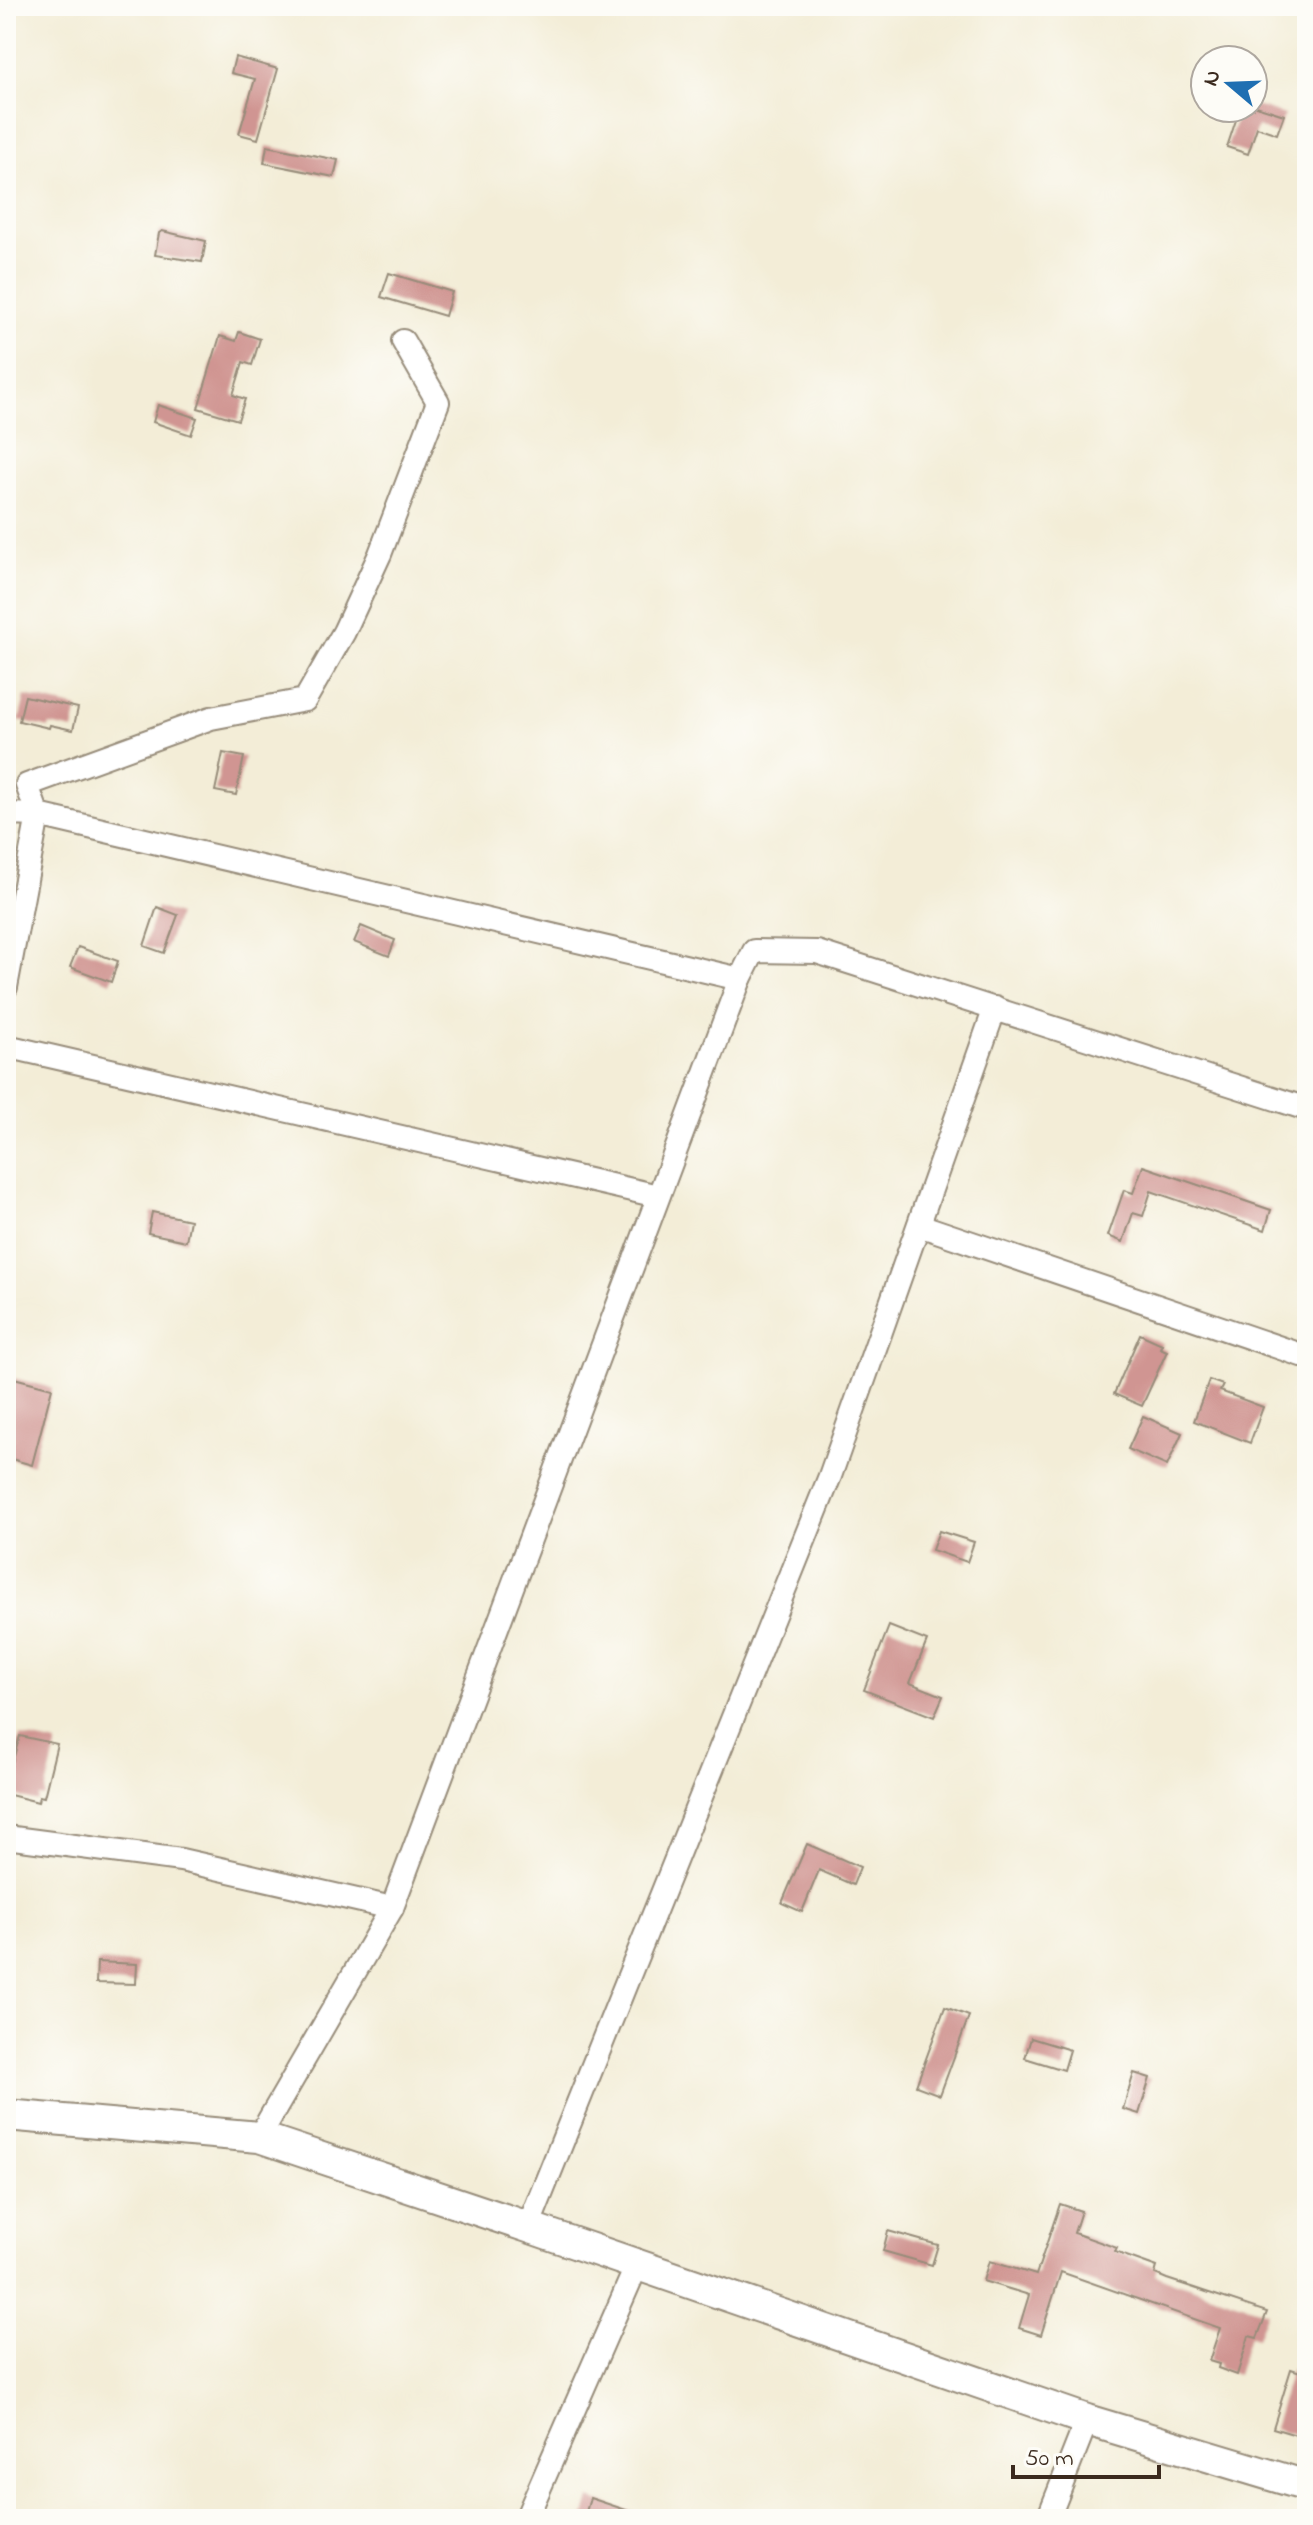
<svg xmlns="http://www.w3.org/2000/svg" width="1313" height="2525" font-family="'Indie Flower',sans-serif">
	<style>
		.building { fill: #d09592 }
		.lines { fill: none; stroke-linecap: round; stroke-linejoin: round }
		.street-casing { stroke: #978c7a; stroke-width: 26 }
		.secondary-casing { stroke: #978c7a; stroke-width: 34 }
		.street { stroke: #fff; stroke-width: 22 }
		.secondary { stroke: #fff; stroke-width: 30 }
	</style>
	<rect width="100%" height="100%" fill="#fdfcf7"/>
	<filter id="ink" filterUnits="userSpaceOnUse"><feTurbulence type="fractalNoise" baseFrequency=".0125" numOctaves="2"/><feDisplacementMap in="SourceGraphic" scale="16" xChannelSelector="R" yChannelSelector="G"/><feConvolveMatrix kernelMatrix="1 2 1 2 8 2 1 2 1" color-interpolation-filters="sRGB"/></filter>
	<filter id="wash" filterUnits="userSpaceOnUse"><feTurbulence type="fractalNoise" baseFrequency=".006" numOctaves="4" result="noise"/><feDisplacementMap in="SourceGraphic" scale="32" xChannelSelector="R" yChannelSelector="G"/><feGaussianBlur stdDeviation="1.8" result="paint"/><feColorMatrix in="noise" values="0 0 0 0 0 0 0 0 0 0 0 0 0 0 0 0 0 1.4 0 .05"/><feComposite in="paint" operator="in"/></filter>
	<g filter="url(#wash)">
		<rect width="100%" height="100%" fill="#f3edd7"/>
		<g id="blocks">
			<g class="building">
				<path d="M235,57L278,69L258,139L239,134L255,79L231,73Z"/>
				<path d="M1253,105L1284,115L1277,134L1257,127L1248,154L1227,147L1240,108H1253Z"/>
				<path d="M267,146L338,160L334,177L264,163Z"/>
				<path d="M162,231L206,241L202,262L155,255L159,233Z"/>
				<path d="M389,273L452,292L445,316L381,297Z"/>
				<path d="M239,332L260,339L252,365L243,362L233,395L245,399L238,420L198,408L220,336L236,341Z"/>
				<path d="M158,405L197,418L191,435L153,422Z"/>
				<path d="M25,696L78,708L73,730L50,725L49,728L19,721Z"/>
				<path d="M223,753L244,757L236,795L215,791Z"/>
				<path d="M157,907L178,915L164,953L144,946Z"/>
				<path d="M361,926L395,940L389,956L354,942Z"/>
				<path d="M78,947L118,961L111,982L70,967Z"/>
				<path d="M1143,1166L1271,1210L1265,1230L1151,1191L1143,1216L1133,1213L1123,1242L1108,1236L1124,1190L1133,1193Z"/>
				<path d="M152,1212L190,1220L186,1241L148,1233Z"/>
				<path d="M1140,1334L1162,1344L1160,1348L1167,1351L1142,1406L1114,1394Z"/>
				<path d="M14,1378L52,1388L32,1465L8,1458L11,1446L6,1444V1422L13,1396L9,1395Z"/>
				<path d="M1209,1380L1223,1385L1220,1391L1263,1407L1250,1443L1194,1421Z"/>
				<path d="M1143,1416L1182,1433L1167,1466L1128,1449Z"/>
				<path d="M939,1531L974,1542L967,1562L932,1550Z"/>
				<path d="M889,1626L927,1641L910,1683L943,1696L934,1717L864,1690Z"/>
				<path d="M20,1736L57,1744L44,1797L39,1796L38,1802L6,1794V1783Z"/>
				<path d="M807,1844L860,1867L853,1885L819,1870L802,1912L782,1903Z"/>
				<path d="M97,1962L137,1964L136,1984L96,1983Z"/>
				<path d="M945,2007L969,2016L940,2095L916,2086Z"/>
				<path d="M1031,2038L1070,2050L1064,2070L1025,2058Z"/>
				<path d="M1134,2073L1150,2078L1139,2114L1123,2109Z"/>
				<path d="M1060,2204L1081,2211L1074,2233L1117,2248L1115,2252L1157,2267L1155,2274L1167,2279L1267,2312L1257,2338L1249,2336L1237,2375L1218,2368L1219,2364L1209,2361L1220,2328L1061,2272L1041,2335L1019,2328L1029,2295L983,2281L989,2261L1036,2275Z"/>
				<path d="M888,2231L938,2245L932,2265L883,2251Z"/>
				<path d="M1291,2369L1307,2374V2397L1296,2435L1273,2428Z"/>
				<path d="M590,2498L644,2516V2519H584Z"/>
			</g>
		</g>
	</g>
	<g filter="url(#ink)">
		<use href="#blocks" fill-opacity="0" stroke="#978c7a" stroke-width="2"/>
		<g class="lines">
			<defs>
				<g id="street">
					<path d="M6,814L38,815L740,979"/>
					<path d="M6,987L38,815L27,785L211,718L305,700L344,632L380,554L438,402L403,341"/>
					<path d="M6,1046L658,1196"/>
					<path d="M919,1225L1307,1357"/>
					<path d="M6,1837L181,1860L392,1908"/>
					<path d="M259,2137L392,1908L740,979L754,951L817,952L1307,1109"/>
					<path d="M528,2227L830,1476L995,1008"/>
					<path d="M526,2519L637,2265"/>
					<path d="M1048,2519L1087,2420"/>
				</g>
				<path id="secondary" d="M6,2115L259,2137L528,2227L1087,2420L1307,2486"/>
			</defs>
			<use href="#street" class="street-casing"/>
			<use href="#secondary" class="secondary-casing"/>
			<use href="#street" class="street"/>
			<use href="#secondary" class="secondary"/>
		</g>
	</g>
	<rect width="1313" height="2525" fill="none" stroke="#fdfcf7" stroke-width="32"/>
	<g transform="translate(1229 84) rotate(289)"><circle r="38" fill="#fdfcf7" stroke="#afa8a0" stroke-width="2"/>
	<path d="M0-6L14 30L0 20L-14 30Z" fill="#1f6fb2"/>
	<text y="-12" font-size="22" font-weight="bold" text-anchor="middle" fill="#3b2a1e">N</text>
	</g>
	<path d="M1013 2465v12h146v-12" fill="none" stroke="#3b2a1e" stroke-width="4"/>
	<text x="1025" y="2465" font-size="24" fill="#3b2a1e" stroke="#fdfcf7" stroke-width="6" paint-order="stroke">50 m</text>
</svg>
